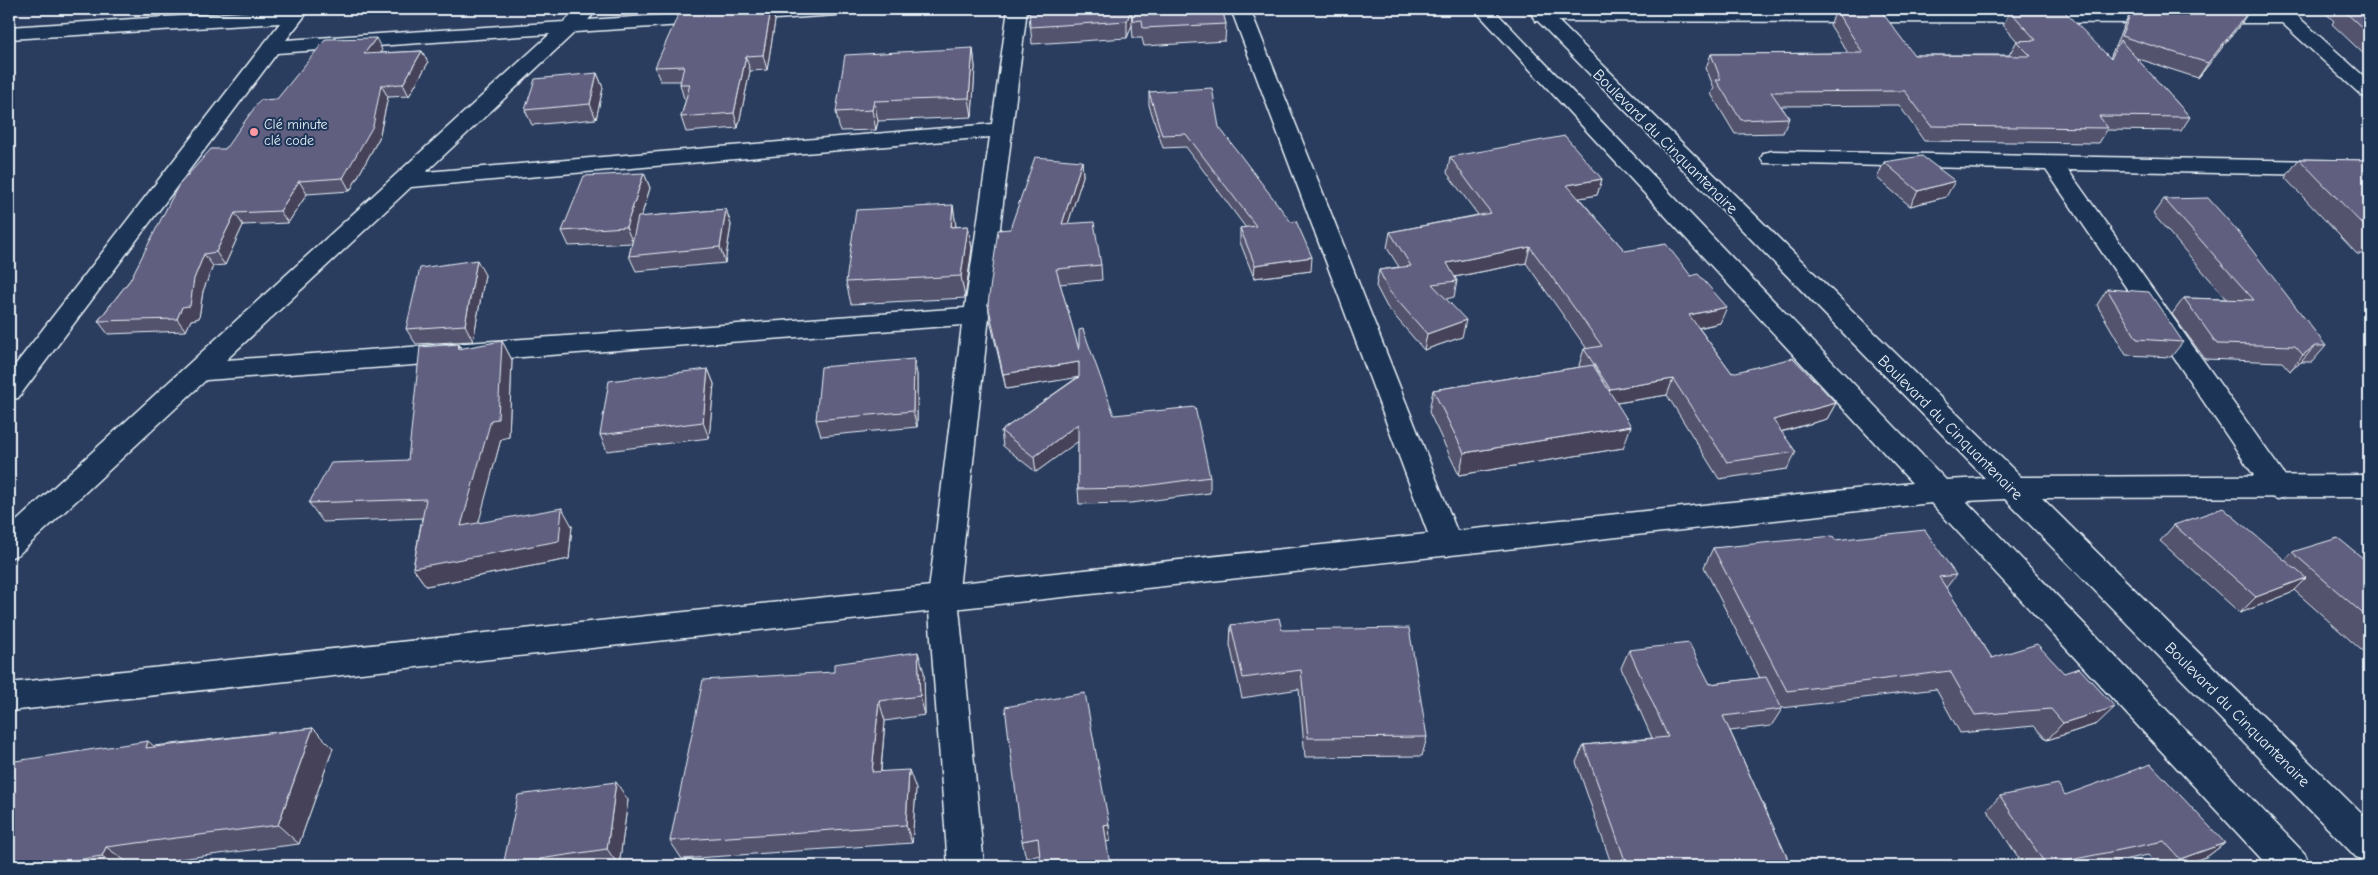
<svg xmlns="http://www.w3.org/2000/svg" width="2378" height="875" font-family="'Comic Neue',sans-serif">
	<style>
		.lines { fill: none; stroke-linecap: round; stroke-linejoin: round }
		.street-casing { stroke: #e8f1f8; stroke-width: 3 }
		.secondary-casing { stroke: #e8f1f8; stroke-width: 3 }
		.street { fill: #1d3557; fill-rule: evenodd }
		.secondary { fill: #1d3557; fill-rule: evenodd }
		.wall { fill: #53526e; stroke: #e8f1f8 }
		.shaded-wall { fill: #44425a; stroke: #e8f1f8 }
		.building { fill: #615f80; stroke: #e8f1f8 }
		.poi-dot { fill: #ff9aa2; stroke: #1d3557; stroke-width: 2 }
		.labels { text-anchor: middle; stroke-width: 4; stroke-linejoin: round; paint-order: stroke }
		.far-poi-label { font-size: 14px; fill: #e8f1f8; stroke: #1d3557; text-anchor: start }
		.street-label { font-size: 16px; fill: #e8f1f8; stroke: #1d3557 }
	</style>
	<rect width="100%" height="100%" fill="#2b3d5f"/>
	<filter id="ink" filterUnits="userSpaceOnUse"><feTurbulence type="fractalNoise" baseFrequency=".02" numOctaves="2"/><feDisplacementMap in="SourceGraphic" scale="10" xChannelSelector="R" yChannelSelector="G"/><feConvolveMatrix kernelMatrix="1 2 1 2 8 2 1 2 1" color-interpolation-filters="sRGB"/></filter>
	<g filter="url(#ink)">
		<g class="lines">
			<defs>
				<g id="street">
					<path d="M290,9H310L286,40L564,22L578,9H598L588,20L756,9H847L844,13L837,15L575,32L426,172L992,124L1008,9H1027L989,316L958,598L984,866H948L928,598L962,325L206,380L19,554L9,558V528L550,34L277,53L18,398L9,400V373L280,23L9,39V27ZM990,137L965,308L226,360L411,187Z"/>
					<path d="M1231,9H1250L1462,544L1457,552L1447,556L1437,552L1432,544Z"/>
					<path d="M2269,9H2289L2294,13L2369,81V98L2362,96L2282,23H2209L2202,21L2199,17L2202,13L2209,11H2270Z"/>
					<path d="M1543,11H2166L2173,13L2176,17L2173,21L2166,23L1536,21L1533,17L1536,13Z"/>
					<path d="M1772,151L2369,162V176L2068,170L2288,480L2292,488L2288,496L2278,499L2268,496L2046,170L1764,163L1761,158L1764,153Z"/>
				</g>
				<path id="secondary" d="M1474,9H1493L1946,480L1985,478L1526,9H1546L2021,477L2369,475V497L2042,498L2369,821V862L2356,857L2005,499L1966,501L2305,854L2310,866H2268L1931,503L9,711V683L1912,483Z"/>
			</defs>
			<use href="#street" class="street-casing"/>
			<use href="#secondary" class="secondary-casing"/>
			<use href="#street" class="street"/>
			<use href="#secondary" class="secondary"/>
		</g>
		<g class="wall">
			<path d="M739,9H772L775,21L767,70L750,71L738,128L686,132L681,117L686,99H684L680,84L681,81H660L655,67Z"/>
			<path d="M1029,9H1222L1226,24L1225,41L1144,46L1142,38H1133L1132,25L1127,38L1032,44Z"/>
			<path d="M2321,9H2369V59L2332,24L2334,21Z"/>
			<path d="M1836,11L1914,55H2009L2017,41L2003,25L2010,11L2110,58L2124,25L2132,11L2240,25L2198,78L2136,58L2190,117L2181,131L2107,130L2099,143L1924,141L1899,105L1781,106L1789,118L1783,133L1735,134L1711,94L1714,88L1706,68L1711,54L1848,53L1830,25Z"/>
			<path d="M973,48L975,67L972,117L878,121L876,130L840,131L836,112Z"/>
			<path d="M382,50L379,53L422,51L428,63L409,96L388,97L379,138L350,191L307,194L288,223L243,225L225,265L213,266L203,291L199,318L191,320L186,331L108,334L98,321L130,280L225,149L277,99Z"/>
			<path d="M597,73L603,88L596,119L532,125L525,110Z"/>
			<path d="M1149,92L1219,127L1311,271L1254,278L1240,242V228H1246L1186,147L1163,148L1149,105Z"/>
			<path d="M1450,157L1602,179L1597,195L1579,198L1625,251L1720,323L1699,328L1732,373L1836,403L1827,419L1781,432L1796,452L1787,469L1719,479L1667,395L1617,403L1623,448L1459,475L1429,412L1433,390L1580,367L1579,365L1584,349H1587L1526,263L1455,277L1457,281L1454,297L1446,299L1462,337L1424,350L1387,307L1376,286L1379,270L1399,267L1387,248L1390,232L1478,215L1447,173Z"/>
			<path d="M2299,159L2369,160V254H2357L2285,178Z"/>
			<path d="M1082,161L1083,176L1068,224L1101,265L1102,280L1060,284L1079,350L1114,415L1210,477V493L1131,503L1079,504L1078,489V441L1036,472L1003,446L1001,431L1078,377L1006,389L990,320L988,304L1010,229Z"/>
			<path d="M1884,162L1946,197L1910,206L1877,178Z"/>
			<path d="M644,173L650,188L641,217L726,209L731,225L725,263L636,271L629,256L632,243L569,246L562,231Z"/>
			<path d="M2164,199L2326,346L2312,362H2301L2290,371L2282,362L2205,359L2172,314L2184,298L2227,299L2153,214Z"/>
			<path d="M953,205L956,227L968,226L972,248L965,298L851,304L846,282Z"/>
			<path d="M485,275L473,341L416,344L406,329Z"/>
			<path d="M2107,289L2183,342L2171,357L2126,355L2097,305Z"/>
			<path d="M502,341L512,360L509,437L501,439L478,523L572,526L569,559L426,586L413,568L422,518L323,522L309,503L408,460L459,344L462,349Z"/>
			<path d="M708,369L714,384L709,438L607,451L600,435Z"/>
			<path d="M917,374V427L821,436L816,420Z"/>
			<path d="M2174,525L2285,560L2292,552L2369,563V657L2294,590L2291,593L2240,613L2160,541Z"/>
			<path d="M1835,540L1956,575L1946,588L1992,658L2097,724L2047,740L2034,726L1960,733L1936,689L1782,708V709L1771,726L1730,731L1791,866H1612L1576,762L1584,745L1652,738L1621,668L1629,650L1710,684L1760,678L1704,567L1713,548Z"/>
			<path d="M1231,625L1282,630L1427,737L1422,756L1305,757L1299,689L1242,698L1230,645Z"/>
			<path d="M834,672H924L925,715L885,721L881,771L916,789L912,843L682,859L670,841Z"/>
			<path d="M313,728L333,748L299,844L131,865V866H9L154,746Z"/>
			<path d="M2065,795L2225,843L2208,856L2180,866H2158L2148,855L2092,866H2024L1987,810L2000,796Z"/>
			<path d="M628,800L619,866H503Z"/>
			<path d="M1109,824L1110,841L1026,858L1022,841Z"/>
		</g>
		<g class="shaded-wall">
			<path d="M771,9H772L775,21L767,70L763,55Z"/>
			<path d="M1131,9L1132,25L1127,38V21Z"/>
			<path d="M2250,10L2240,25L2198,78L2208,63Z"/>
			<path d="M376,38L382,50L370,65L364,54Z"/>
			<path d="M973,48L975,67L972,117L969,98Z"/>
			<path d="M422,51L428,63L409,96L403,84Z"/>
			<path d="M746,56L750,71L738,128L734,113Z"/>
			<path d="M597,73L603,88L596,119L590,104Z"/>
			<path d="M381,85L388,97L379,138L350,191L343,178Z"/>
			<path d="M874,101L878,121L876,130L872,110Z"/>
			<path d="M1082,161L1083,176L1063,240L1062,224Z"/>
			<path d="M644,173L650,188L633,243L626,227Z"/>
			<path d="M1602,179L1597,195L1563,201L1567,185Z"/>
			<path d="M299,181L307,194L288,223L280,211Z"/>
			<path d="M1955,181L1946,197L1910,206L1918,191Z"/>
			<path d="M953,205L956,227H951Z"/>
			<path d="M726,209L731,225L725,263L720,247Z"/>
			<path d="M235,213L243,225L225,265L216,252Z"/>
			<path d="M968,226L972,248L965,298L961,276Z"/>
			<path d="M1530,247L1526,263L1444,279L1447,263Z"/>
			<path d="M204,254L213,266L203,291L199,318L191,320L186,331L177,319Z"/>
			<path d="M1312,257L1311,271L1254,278L1255,265Z"/>
			<path d="M477,260L485,275L473,341L465,325Z"/>
			<path d="M1727,307L1720,323L1683,331L1689,315Z"/>
			<path d="M1466,320L1462,337L1424,350L1427,334Z"/>
			<path d="M502,341L512,360L509,437L501,439L473,544L461,526Z"/>
			<path d="M2315,346L2301,362L2290,371L2303,355Z"/>
			<path d="M914,359L917,374V427L913,411Z"/>
			<path d="M1079,362L1080,377L1006,389L1003,374Z"/>
			<path d="M708,369L714,384L709,438L703,422Z"/>
			<path d="M1673,379L1667,395L1604,405L1610,389Z"/>
			<path d="M1836,403L1827,419L1765,436L1773,420Z"/>
			<path d="M1078,424L1080,440L1036,472L1034,457Z"/>
			<path d="M1631,426L1623,448L1459,475L1464,453Z"/>
			<path d="M562,508L572,526L569,559L426,586L413,568Z"/>
			<path d="M2306,578L2291,593L2240,613L2256,597Z"/>
			<path d="M918,652L924,672L925,715L920,696Z"/>
			<path d="M879,701L885,721L879,791L872,772Z"/>
			<path d="M2115,707L2097,724L2047,740L2063,723Z"/>
			<path d="M313,728L333,748L299,844L278,825Z"/>
			<path d="M148,741L171,761L146,748Z"/>
			<path d="M909,770L916,789L912,843L906,825Z"/>
			<path d="M616,782L628,800L619,866L607,849Z"/>
			<path d="M1109,824L1110,841L1106,842L1104,825Z"/>
			<path d="M2225,843L2208,856L2180,866H2171L2180,859Z"/>
			<path d="M106,847L131,865V866H116L102,856Z"/>
			<path d="M540,859L546,866H539Z"/>
		</g>
		<g class="building">
			<path d="M739,9H771L763,55L746,56L734,113L681,117L690,84H680L684,66L655,67L679,13Z"/>
			<path d="M1029,9H1131L1127,21L1030,27Z"/>
			<path d="M1131,9H1222L1226,24L1143,28L1142,20L1133,21Z"/>
			<path d="M2342,9H2369V34Z"/>
			<path d="M2250,10L2208,63L2121,36L2132,11Z"/>
			<path d="M1836,11H1881L1914,55L2031,56L2016,41L2036,40L2010,11H2064L2111,59L2120,40L2190,117L2099,116L2108,128L1931,126L1905,91L1771,92L1789,118L1741,120L1716,80H1721L1711,54L1863,53Z"/>
			<path d="M376,38L364,54L422,51L403,84L381,85L373,126L343,178L299,181L280,211L235,213L216,252L204,254L194,279L190,306L182,307L177,319L98,321L130,280L178,186L211,149H225L260,100L277,99L326,39Z"/>
			<path d="M973,48L969,98L874,101L872,110L836,112L845,55Z"/>
			<path d="M597,73L590,104L525,110L535,79Z"/>
			<path d="M1212,88L1219,127L1291,222L1296,221L1312,257L1255,265L1240,228L1256,226L1186,134L1162,135L1149,92Z"/>
			<path d="M1565,136L1602,179L1567,185L1625,251L1666,244L1691,276L1698,274L1727,307L1689,315L1732,373L1793,358L1836,403L1773,420L1796,452L1727,462L1673,379L1610,389L1584,349L1602,346L1530,247L1447,263L1457,281L1432,284L1466,320L1427,334L1389,291L1379,270L1411,266L1390,232L1491,213L1450,157Z"/>
			<path d="M1922,156L1955,181L1918,191L1884,162Z"/>
			<path d="M1035,157L1082,161L1062,224L1094,222L1101,265L1056,269L1079,350V330L1083,329L1114,415L1195,407L1210,477L1130,488L1078,489V424L1034,457L1001,431L1079,377V362L1003,374L988,304L998,230L1010,229Z"/>
			<path d="M2299,159L2369,160V231Z"/>
			<path d="M644,173L626,227L562,231L584,176Z"/>
			<path d="M2208,198L2235,228L2326,346H2315L2303,355L2295,346L2217,344L2184,298L2254,300L2164,199Z"/>
			<path d="M953,205L951,227L968,226L961,276L846,282L856,210Z"/>
			<path d="M726,209L720,247L629,256L638,217Z"/>
			<path d="M477,260L465,325L406,329L420,268Z"/>
			<path d="M2107,289L2149,292L2183,342L2137,339Z"/>
			<path d="M502,341L498,419L491,420L461,526L562,508L559,541L413,568L426,499L309,503L331,463L408,460L420,347L459,344L458,349Z"/>
			<path d="M914,359L913,411L816,420L821,367Z"/>
			<path d="M1593,365L1631,426L1464,453L1433,390Z"/>
			<path d="M708,369L703,422L600,435L609,381Z"/>
			<path d="M2223,508L2306,578L2256,597L2174,525Z"/>
			<path d="M1925,530L1956,575L1939,577L1992,658L2037,644L2064,673L2079,668L2115,707L2063,723L2051,709L1975,715L1950,671L1787,691L1713,548L1833,536L1835,540Z"/>
			<path d="M2338,538L2369,563V619L2292,552Z"/>
			<path d="M1279,618L1282,630L1409,628L1427,737L1308,738L1301,670L1243,678L1231,625Z"/>
			<path d="M1689,643L1710,684L1766,677L1782,709L1723,716L1791,866H1627L1584,745L1668,737L1629,650Z"/>
			<path d="M918,652L920,696L879,701L872,772L909,770L906,825L670,841L703,680L834,672V664Z"/>
			<path d="M1085,693L1109,824L1104,825L1110,866H1041L1038,838L1022,841L1005,707Z"/>
			<path d="M313,728L278,825L106,847L102,856L37,866H9V762L148,741L146,748Z"/>
			<path d="M2151,764L2225,843L2180,859L2164,841L2046,865L2000,796L2058,784L2065,795Z"/>
			<path d="M616,782L607,849L540,859L539,866H503L518,795Z"/>
		</g>
	</g>
	<circle class="poi-dot" cx="254" cy="132" r="5"/>
	<g class="labels">
		<g class="far-poi-label">
			<text x="264" y="129">Clé minute<tspan x="264" dy="16">clé code</tspan></text>
		</g>
		<g class="street-label">
			<text transform="translate(1666 141) rotate(45)" y="6">Boulevard du Cinquantenaire</text>
			<text transform="translate(1951 427) rotate(45)" y="6">Boulevard du Cinquantenaire</text>
			<text transform="translate(2238 714) rotate(45)" y="6">Boulevard du Cinquantenaire</text>
		</g>
	</g>
	<rect width="2378" height="875" fill="none" stroke="#1d3557" stroke-width="30"/>
	<rect x="15" y="15" width="2348" height="845" fill="none" stroke="#e8f1f8" stroke-width="2" filter="url(#ink)"/>
</svg>
